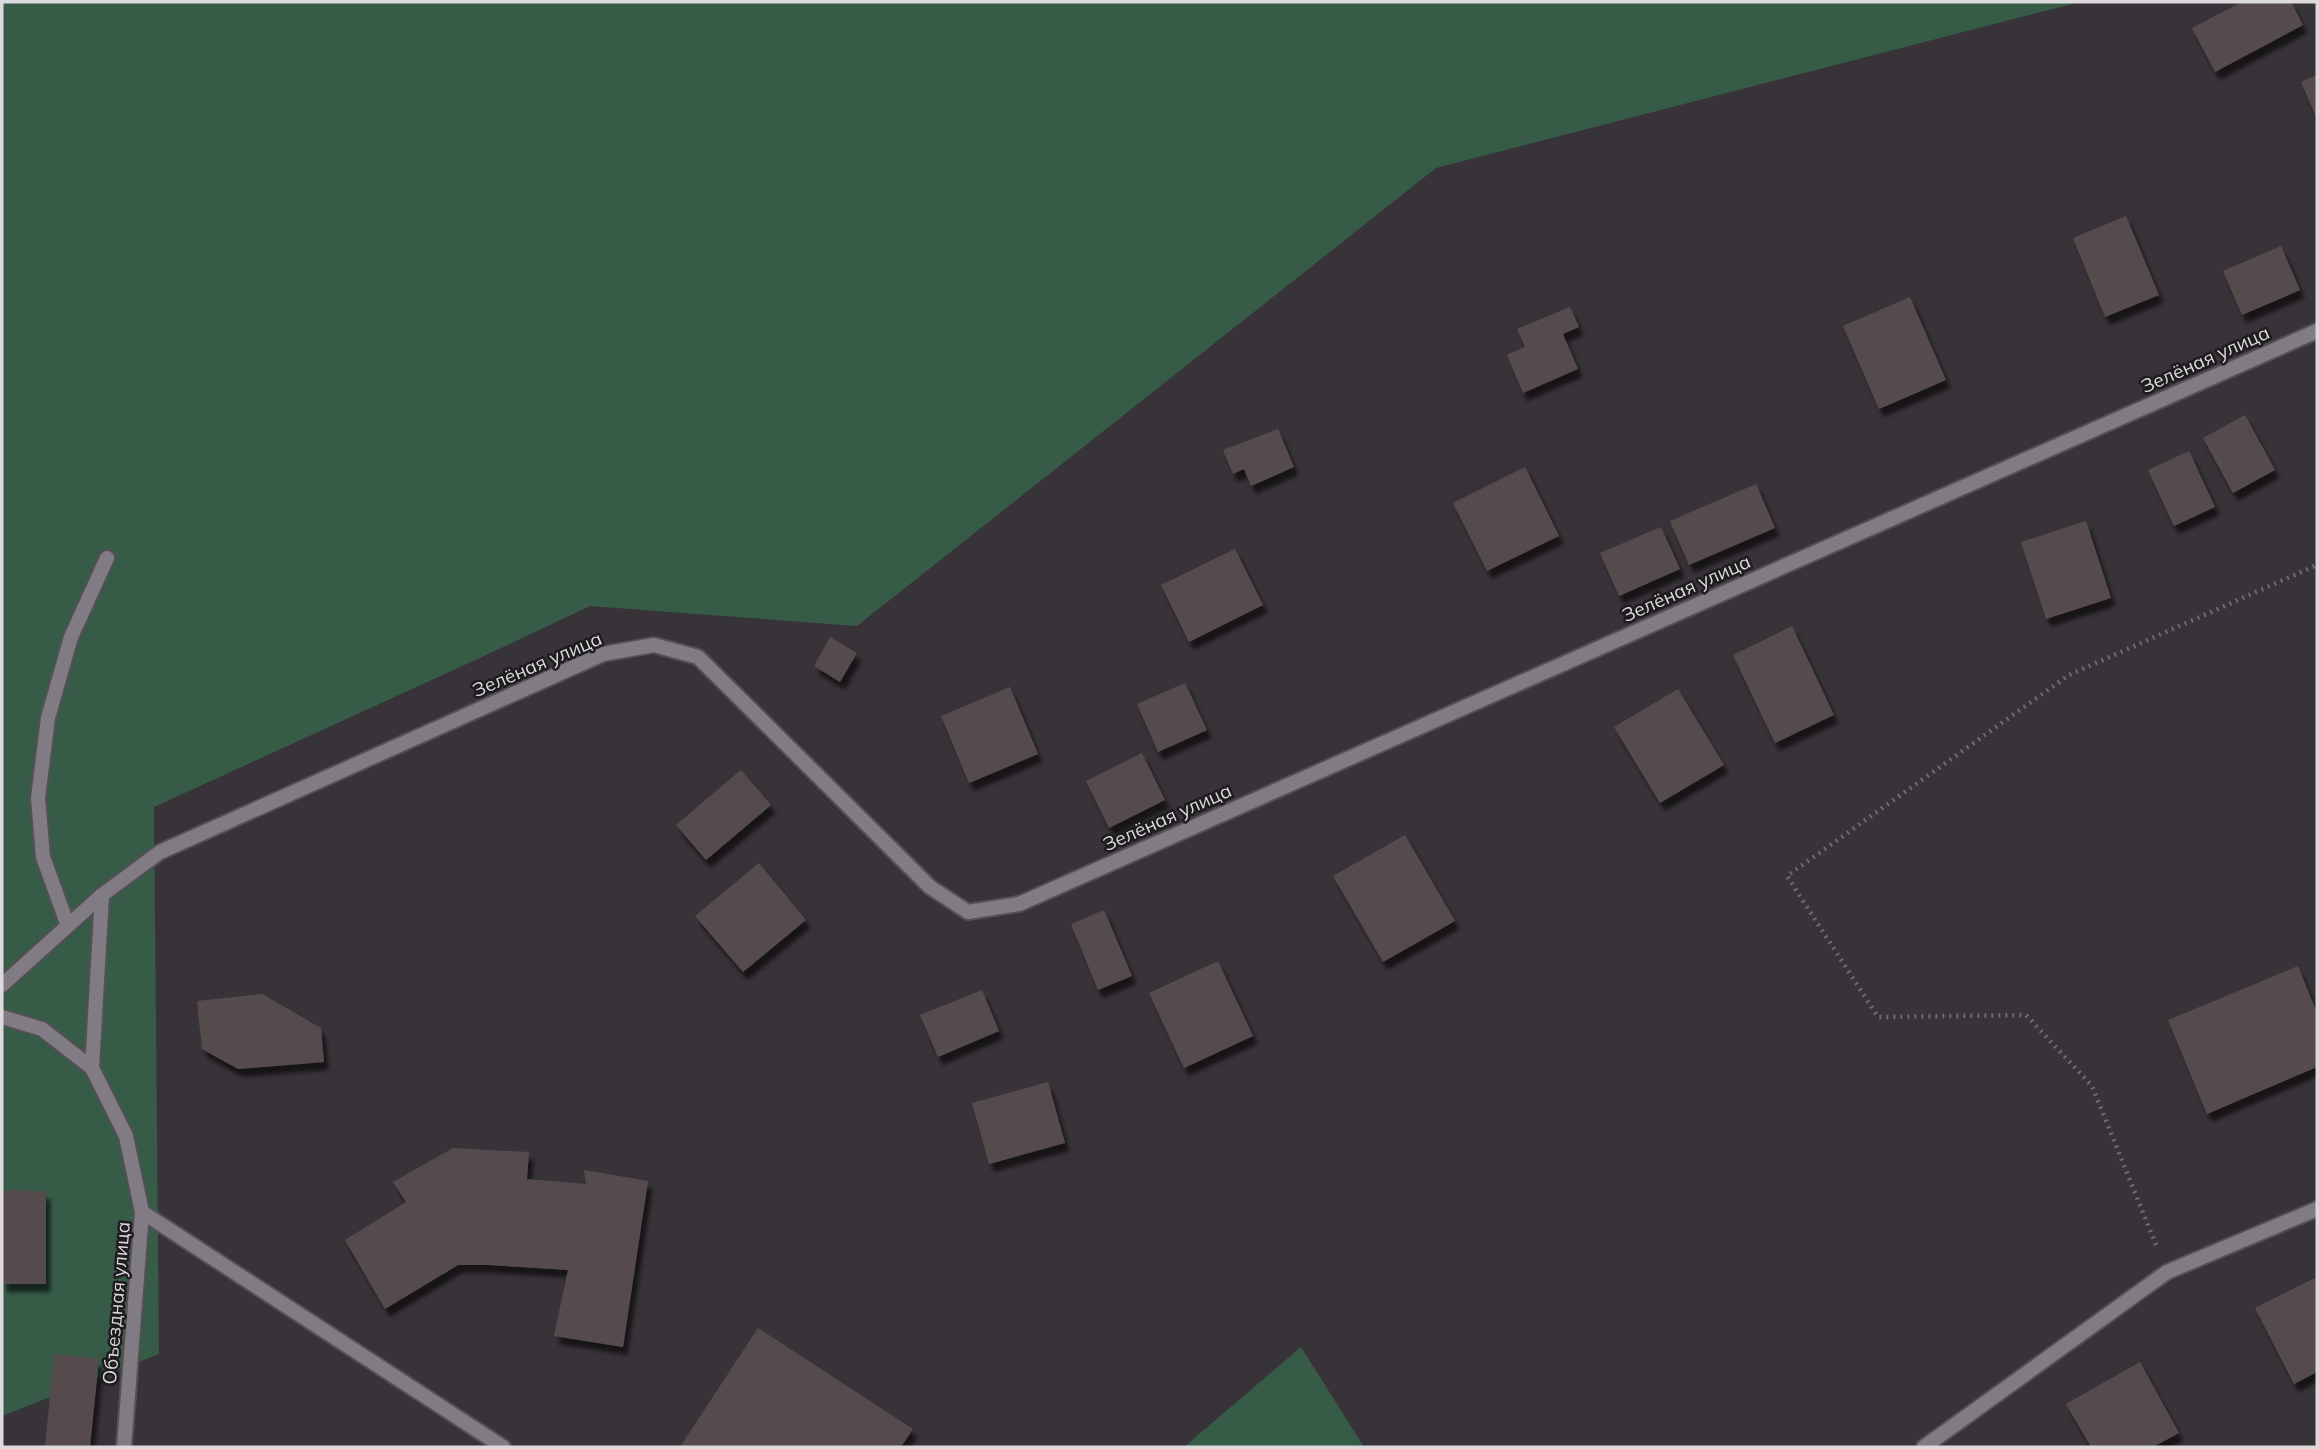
<svg xmlns="http://www.w3.org/2000/svg" width="2319" height="1449" font-family="Mulish,sans-serif">
	<style>
		.green { fill: #365c48 }
		.building { fill: #554c4e; filter: url(#shadow) }
		.lines { fill: none; stroke-linecap: round; stroke-linejoin: round }
		.lane-casing { stroke: #545055; stroke-width: 18 }
		.street-casing { stroke: #545055; stroke-width: 18 }
		.path { stroke: #6f6a70; stroke-width: 4.5; stroke-dasharray: 2 5; stroke-linecap: butt }
		.lane { stroke: #817b83; stroke-width: 14 }
		.street { stroke: #817b83; stroke-width: 14 }
		.labels { text-anchor: middle; stroke-width: 5; stroke-linejoin: round; paint-order: stroke }
		.street-label { font-size: 19px; fill: #dddade; stroke: #1e1c1e }
	</style>
	<defs>
		<filter id="shadow"><feDropShadow dx="4.5" dy="8" stdDeviation="2" flood-color="#0009"/></filter>
	</defs>
	<rect width="100%" height="100%" fill="#383339"/>
	<g class="green">
		<path d="M2,2H2080L1436,168L857,626L590,606L482,657L154,807L159,1354L2,1416Z"/>
		<path d="M1301,1347L1364,1447H1184Z"/>
	</g>
	<g class="building">
		<path d="M2242,2H2291L2303,25L2215,72L2192,28Z"/>
		<path d="M2317,75V119L2301,82Z"/>
		<path d="M2126,216L2159,295L2105,317L2073,238Z"/>
		<path d="M2281,246L2300,290L2242,315L2223,271Z"/>
		<path d="M1910,297L1946,380L1879,409L1843,326Z"/>
		<path d="M1570,307L1579,327L1563,334L1578,369L1523,393L1507,355L1525,347L1517,329Z"/>
		<path d="M2245,415L2275,470L2233,493L2203,438Z"/>
		<path d="M1278,429L1294,467L1251,486L1244,469L1233,474L1223,450Z"/>
		<path d="M2189,451L2215,507L2174,526L2148,470Z"/>
		<path d="M1525,467L1559,536L1487,571L1453,503Z"/>
		<path d="M1756,484L1775,528L1689,565L1670,521Z"/>
		<path d="M2086,521L2111,598L2046,619L2021,542Z"/>
		<path d="M1661,527L1680,569L1619,596L1600,553Z"/>
		<path d="M1235,549L1263,605L1189,642L1161,585Z"/>
		<path d="M1792,626L1834,715L1775,743L1733,655Z"/>
		<path d="M830,637L857,653L840,682L814,666Z"/>
		<path d="M1185,683L1207,730L1158,752L1137,704Z"/>
		<path d="M1010,687L1038,754L969,783L941,716Z"/>
		<path d="M1678,689L1724,765L1660,803L1614,727Z"/>
		<path d="M1142,753L1165,800L1109,828L1086,781Z"/>
		<path d="M741,770L771,805L706,860L676,825Z"/>
		<path d="M1405,835L1455,921L1383,962L1333,876Z"/>
		<path d="M759,863L806,920L743,972L695,916Z"/>
		<path d="M1104,910L1132,976L1098,990L1071,924Z"/>
		<path d="M1218,961L1253,1036L1184,1068L1149,993Z"/>
		<path d="M2298,966L2317,1013V1067L2207,1114L2168,1020Z"/>
		<path d="M982,990L999,1031L938,1057L920,1015Z"/>
		<path d="M262,994L321,1028L324,1062L238,1069L202,1049L197,1001Z"/>
		<path d="M1048,1082L1065,1143L989,1164L972,1103Z"/>
		<path d="M453,1148L529,1152L527,1179L586,1184L584,1170L648,1181L623,1347L554,1336L568,1270L489,1265H458L385,1309L345,1240L406,1202L393,1182Z"/>
		<path d="M2,1190L46,1191V1284H2Z"/>
		<path d="M2317,1277V1372L2294,1384L2255,1308Z"/>
		<path d="M758,1328L913,1429L901,1447H680Z"/>
		<path d="M54,1354L99,1359L90,1447H45Z"/>
		<path d="M2140,1362L2179,1433L2153,1447H2091L2066,1404Z"/>
	</g>
	<g class="lines">
		<defs>
			<path id="lane" d="M68,926L43,857L38,798L48,718L71,637L107,558"/>
			<g id="street">
				<path d="M2,985L102,895L160,852L603,654L654,645L698,657L930,887L968,912L1019,904L2317,331"/>
				<path d="M2,1017L42,1029L92,1068L126,1136L142,1212L124,1447"/>
				<path d="M92,1068L102,895"/>
				<path d="M142,1212L503,1447"/>
				<path d="M1924,1447L2167,1272L2317,1209"/>
			</g>
		</defs>
		<use href="#lane" class="lane-casing"/>
		<use href="#street" class="street-casing"/>
		<path class="path" d="M2156,1245L2092,1086L2026,1015L1878,1017L1787,876L2069,675L2317,565"/>
		<use href="#lane" class="lane"/>
		<use href="#street" class="street"/>
	</g>
	<g class="labels">
		<g class="street-label">
			<text transform="translate(2205 359) rotate(-24)" y="7">Зелёная улица</text>
			<text transform="translate(1686 588) rotate(-24)" y="7">Зелёная улица</text>
			<text transform="translate(537 664) rotate(-23)" y="7">Зелёная улица</text>
			<text transform="translate(1167 817) rotate(-24)" y="7">Зелёная улица</text>
			<text transform="translate(116 1303) rotate(-85)" y="7">Объездная улица</text>
		</g>
	</g>
	<rect width="2319" height="1449" fill="none" stroke="#dddade" stroke-width="7"/>
</svg>
